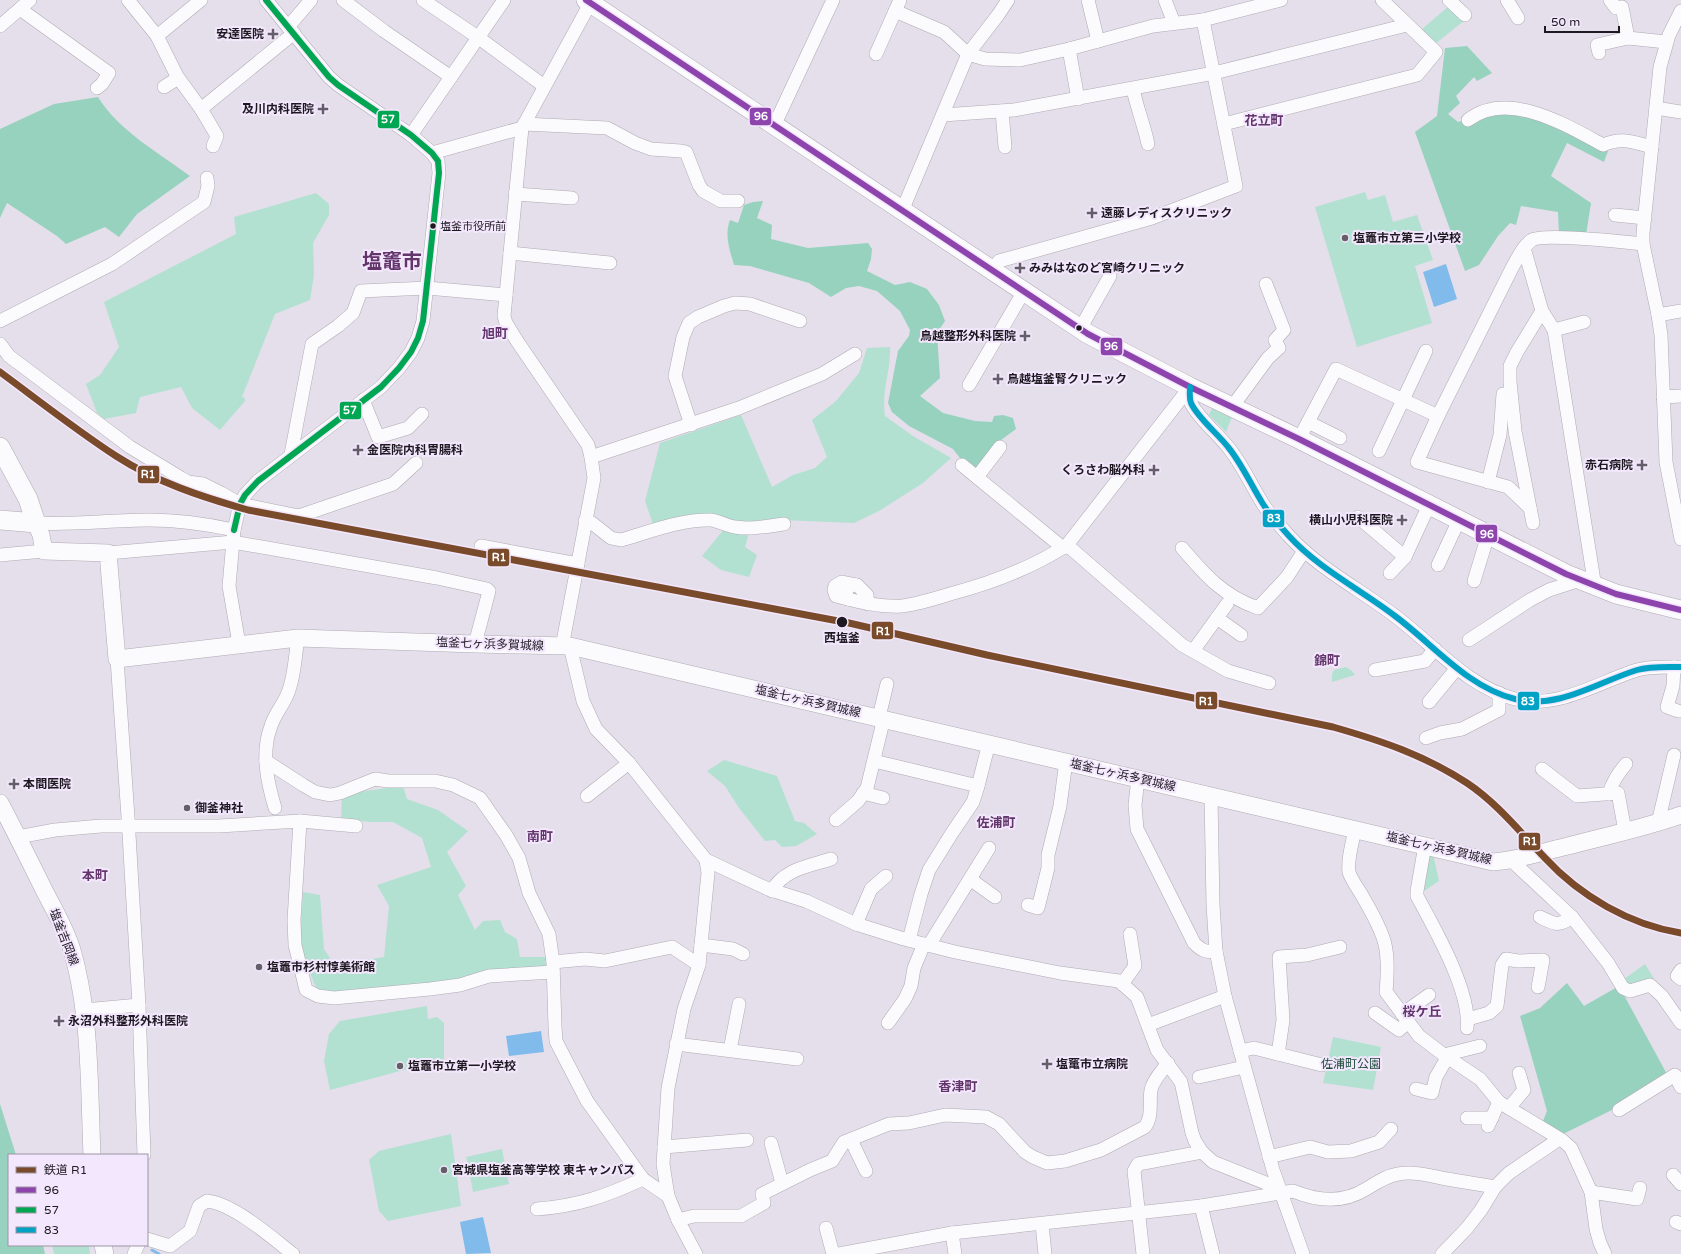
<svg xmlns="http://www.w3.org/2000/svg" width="1681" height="1254" font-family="'Varela Round','Noto Sans JP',sans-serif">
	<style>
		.green { fill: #b2e1d1 }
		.forest { fill: #96d2be }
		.water { fill: #80bbeb }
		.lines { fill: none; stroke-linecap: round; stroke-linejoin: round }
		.stream { stroke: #80bbeb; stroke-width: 3 }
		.minor-casing { stroke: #afaab3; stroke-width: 14 }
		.major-casing { stroke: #afaab3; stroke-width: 18 }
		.highway-casing { stroke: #afaab3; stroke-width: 20 }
		.minor { stroke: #fbfafc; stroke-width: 13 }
		.major { stroke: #fbfafc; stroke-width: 17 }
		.highway { stroke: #fbfafc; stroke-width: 19 }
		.bus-1-casing { stroke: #f3e7fd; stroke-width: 9 }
		.bus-2-casing { stroke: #f3e7fd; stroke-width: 9 }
		.bus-3-casing { stroke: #f3e7fd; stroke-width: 9 }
		.bus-1 { stroke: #8e44ad; stroke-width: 6 }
		.bus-2 { stroke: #00a651; stroke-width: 6 }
		.bus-3 { stroke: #02a2c5; stroke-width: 6 }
		.rail-1-casing { stroke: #f3e7fd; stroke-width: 10 }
		.rail-1 { stroke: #7a4b2a; stroke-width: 7 }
		.poi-dot { fill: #645e68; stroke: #f3e7fd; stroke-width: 1.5 }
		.bus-dot { fill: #1e1921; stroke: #f3e7fd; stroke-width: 1.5 }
		.labels { text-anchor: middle; stroke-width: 4; stroke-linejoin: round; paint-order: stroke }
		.bus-label { font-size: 11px; fill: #1e1921; stroke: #f3e7fd; text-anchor: start }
		.poi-label { font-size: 12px; font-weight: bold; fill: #1e1921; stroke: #f3e7fd; text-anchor: start }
		.stop-label { font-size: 12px; font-weight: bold; fill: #1e1921; stroke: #f3e7fd }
		.street-label { font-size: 12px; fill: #1e1921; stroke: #f3e7fd }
		.park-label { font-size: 12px; fill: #1e4d3a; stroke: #f3e7fd }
		.neighbourhood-label { font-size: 13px; font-weight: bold; fill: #62356b; stroke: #f3e7fd }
		.town-label { font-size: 20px; font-weight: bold; fill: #62356b; stroke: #f3e7fd }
		.line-badge { stroke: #f3e7fd; stroke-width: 1.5 }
		.badge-label { font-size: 11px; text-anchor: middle; font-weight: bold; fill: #fff }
	</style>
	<rect width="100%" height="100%" fill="#e5dfeb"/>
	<g class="green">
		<path d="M1450,5L1465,20L1435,44L1421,30Z"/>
		<path d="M1365,192L1368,200L1385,195L1393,222L1417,215L1433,260L1415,266L1432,323L1357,347L1315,207Z"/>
		<path d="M316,193L329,204V215L313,243L314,275L310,300L275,314L242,397L245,398V401L220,430L192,408L181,387L140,397L136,413L104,419L97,413L86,384L100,375L119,347L104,302L236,234L234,217Z"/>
		<path d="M890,347C891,371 881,391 885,416L913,436L951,458L923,483L879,511L854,523L782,520L654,527L645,501L660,443L741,415L772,487L793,475L815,468L827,457L812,420L836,401L859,373L867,348Z"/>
		<path d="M1212,408L1232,417L1226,432L1209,415Z"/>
		<path d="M725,528L749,533L745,547L757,555L749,577L721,570L702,556Z"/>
		<path d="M1346,667L1352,671L1355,675L1332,682V674L1334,670Z"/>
		<path d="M724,760L777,776L795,821L804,823L817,834L796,846L782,847L775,840L765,841L739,808L725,786L707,771Z"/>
		<path d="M403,786L407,799L438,810L468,831L447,852L466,886L458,895L475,930L483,921L500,920L505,932L517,939L520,957H550L549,967L337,995L317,990L305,961L300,936L303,892L320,895L324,949L339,972L360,968L359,961L384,957L389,906L377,885L431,867L422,838L393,822H369L341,818L342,794Z"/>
		<path d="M1426,853L1433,854L1439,881L1421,893Z"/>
		<path d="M1645,964L1654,979L1633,986L1627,984L1624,979Z"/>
		<path d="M427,1006L428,1019L437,1017L444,1023V1059L330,1090L324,1061L329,1034L340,1021Z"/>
		<path d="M1333,1037L1381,1047L1373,1090L1323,1083Z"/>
		<path d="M451,1134L461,1206L388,1221L379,1211L369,1160L379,1151Z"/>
		<path d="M502,1149L505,1165L470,1172L466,1157Z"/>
		<path d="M505,1168L509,1184L473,1192L470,1176Z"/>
		<path d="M52,1245H89L90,1254H54Z"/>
	</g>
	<g class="forest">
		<path d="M1467,46L1492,73L1477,81L1474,77L1456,96L1460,103L1448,114L1458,122L1496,111L1551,120L1608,151L1604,162L1567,143L1551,176L1591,203L1586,235L1559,233L1558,212L1521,206L1516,225L1510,223L1498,236L1479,265L1465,271L1415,132L1437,116L1445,48Z"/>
		<path d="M98,97C119,131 159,153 190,176L137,214L119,237L105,227L66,244L57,236L7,203L0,218V129L54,104Z"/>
		<path d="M763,201L757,218L772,225L771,239L808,248L868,243L872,249L871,259L867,271L895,285L910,282L927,289L939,305L945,321L937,333L940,378L920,396L943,413L975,421L992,422L994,416L1003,415L1013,418L1016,429L997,443L976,470L960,458L953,449L909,426L892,412L888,403L898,351L909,336L910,330L900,311L877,291L859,286L846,288L831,297L809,283L750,266L734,265C730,251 724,235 730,220L738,223L744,205L753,202Z"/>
		<path d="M1567,983L1584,1006L1619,986L1668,1076L1618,1107L1563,1134L1543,1121L1547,1111L1520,1016L1540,1008Z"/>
		<path d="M0,1104L16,1155H9V1245H43L45,1254H0Z"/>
	</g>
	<g class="water">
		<path d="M1446,264L1457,299L1434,307L1423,272Z"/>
		<path d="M541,1031L544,1052L509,1056L506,1036Z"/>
		<path d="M483,1217L491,1253L466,1254L460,1222Z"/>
	</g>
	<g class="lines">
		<path class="stream" d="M152,1250L159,1254"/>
		<defs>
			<g id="minor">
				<path d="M128,0L157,36L177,76L201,109L217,136L213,146"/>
				<path d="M343,0L384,31L451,77"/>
				<path d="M423,0L479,38L544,86"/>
				<path d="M1088,0L1098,41"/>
				<path d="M1165,0L1174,23"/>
				<path d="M1449,0L1465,15"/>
				<path d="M1507,0L1518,18"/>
				<path d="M1610,0L1616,8L1622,7L1628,38"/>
				<path d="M20,9L109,73L102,84L97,88"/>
				<path d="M895,11L944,32L968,54L985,59L1020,60L1069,49L1153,26L1203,20L1281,0"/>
				<path d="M1681,11L1669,35L1660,67L1643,233V244L1658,315L1661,335L1666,462L1681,539"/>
				<path d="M0,26L30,0"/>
				<path d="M288,27L311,0"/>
				<path d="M157,36L201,0"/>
				<path d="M1069,49L1078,99"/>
				<path d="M1599,53L1597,45L1628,38L1666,42"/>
				<path d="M876,54L900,0"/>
				<path d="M164,87L178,78"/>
				<path d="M1133,89C1137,108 1144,125 1148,144"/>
				<path d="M1656,108L1681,112"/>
				<path d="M201,109L294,33"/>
				<path d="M1002,111L1005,147"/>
				<path d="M943,115L1014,110L1214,73L1407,25"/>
				<path d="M1468,120C1507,89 1566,125 1603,145C1622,137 1632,142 1652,147"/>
				<path d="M524,124L607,128L635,143L651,149L681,151L686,152L699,185L703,191L721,201H738"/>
				<path d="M1224,124L1417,75L1436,52L1382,0"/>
				<path d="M774,126L833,0"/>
				<path d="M411,135L504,0"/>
				<path d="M432,153L522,128"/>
				<path d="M515,194L572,198"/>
				<path d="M902,211L968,54L998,15L1008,0"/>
				<path d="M1615,215L1645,218"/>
				<path d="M1524,248L1542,311L1554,330L1595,587"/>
				<path d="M510,253L610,263"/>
				<path d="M992,270L999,261L1152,218L1236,186L1203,20"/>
				<path d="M1658,315L1681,311"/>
				<path d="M0,321L112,264L204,202L208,186L207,178"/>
				<path d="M1080,329L1110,276"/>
				<path d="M1554,330L1584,322"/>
				<path d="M0,344L9,356L130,447L181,478L188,482L203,484L221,493L240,504L299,516L393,484L416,463"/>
				<path d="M969,385L1024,291"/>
				<path d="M1190,387C1190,393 1189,398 1191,403C1197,417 1218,434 1228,447C1242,464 1251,485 1263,504C1270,515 1280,526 1289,536C1318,568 1361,590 1395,616C1434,645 1467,687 1515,699C1558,710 1598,682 1637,670C1650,666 1667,667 1681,667"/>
				<path d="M1663,397L1681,396"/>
				<path d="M363,400L378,437L408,428L422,414"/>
				<path d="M1232,407L1268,358L1279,348L1275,340L1284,330L1266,284"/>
				<path d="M1438,416L1417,462L1508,487L1530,508"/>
				<path d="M1308,422L1340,438"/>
				<path d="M691,425L675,376L683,337L689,323L698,317L724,306L735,303L750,304L800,321"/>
				<path d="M1299,439L1336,369L1438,416L1512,268C1517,259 1523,246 1532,240C1542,233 1625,242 1643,244"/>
				<path d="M1379,451L1426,351"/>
				<path d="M291,454L312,344L338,326L353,313L361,291L427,288L506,295"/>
				<path d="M591,457L739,408L822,374L855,354"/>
				<path d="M962,465L1063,548"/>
				<path d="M977,477L1000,447"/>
				<path d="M1488,482L1500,435L1503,394"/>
				<path d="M1358,517L1405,557"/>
				<path d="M585,521L592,523L611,538L621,540C649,532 681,519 711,520C719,521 727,526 735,527C751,530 768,526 784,524"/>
				<path d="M36,523C74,525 112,520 149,520C178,520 206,524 234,530L229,586L239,644"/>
				<path d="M1533,523L1515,431L1510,382V366L1517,352L1542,311"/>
				<path d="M234,530L240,504L245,495L258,481L381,387L399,368L411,352L418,338L423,321L439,173L438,161L432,153L411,135L338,85L329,77L266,0"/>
				<path d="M1067,545L1182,645L1228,671L1269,683"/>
				<path d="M481,546L578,564"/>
				<path d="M1182,548C1205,575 1223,596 1258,608L1287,577L1304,551"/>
				<path d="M108,553L233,542L437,578L487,589L489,591L488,595L475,644"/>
				<path d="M0,555L44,551"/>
				<path d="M1438,565L1459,520"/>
				<path d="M1390,573L1405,557L1429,505"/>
				<path d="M1474,581L1488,535"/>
				<path d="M848,599L836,596L834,590L835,586L842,582L857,585"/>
				<path d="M868,604L867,595L857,585C848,585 844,590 848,599C866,604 883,607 902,606C918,604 934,599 950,594C992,583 1030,569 1067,545L1190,387"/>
				<path d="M1217,618L1241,635"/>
				<path d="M1469,640L1530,600L1549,590L1580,580"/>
				<path d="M570,646L583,701L596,729L629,763L706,860L768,889L806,901L856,924L904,939L955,952L1060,973L1119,981L1137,997L1157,1050L1181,1082L1192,1133L1195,1141L1202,1152L1213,1162L1278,1188"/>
				<path d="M562,647L594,478L591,457L588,445L517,341L506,323L504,316L522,128L592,0"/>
				<path d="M1193,651L1227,604"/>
				<path d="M117,659L128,817L139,1005L144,1155"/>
				<path d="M1674,667L1673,686L1667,707L1678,711"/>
				<path d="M1375,670L1425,661L1435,649"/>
				<path d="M1429,702L1457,668"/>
				<path d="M879,717L887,684"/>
				<path d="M1426,738L1440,733L1462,729L1499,710V693"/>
				<path d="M266,761L303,785L315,792L330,795L340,793L375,779L388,781H435L453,785L480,798L506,835L519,858L529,893L549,934L553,962L555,1027L556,1041L559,1047L587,1101L643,1179L668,1196"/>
				<path d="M874,761L978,786L989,743"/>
				<path d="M1542,769L1577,796L1618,793L1625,831"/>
				<path d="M1138,778L1135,805L1137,829L1194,943C1201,950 1206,953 1216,951"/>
				<path d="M863,793L883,798"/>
				<path d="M1609,794C1612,782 1618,774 1626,764"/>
				<path d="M587,796L629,763"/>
				<path d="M1211,796L1213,905L1216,951L1225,996L1273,1170L1303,1254"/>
				<path d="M275,808C267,781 261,752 271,726C275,713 285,703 289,690C295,673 295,656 298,638"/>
				<path d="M836,820L858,801L867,788L884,718"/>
				<path d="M300,821L356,826"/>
				<path d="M1658,823L1674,755"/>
				<path d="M1355,829C1353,842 1347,858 1349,872C1351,880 1360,891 1364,899C1386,937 1390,948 1386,992L1419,1036L1444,1055L1480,1079L1499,1102L1562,1140L1571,1148L1591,1192L1596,1229L1600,1243L1605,1254"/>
				<path d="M18,837L55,830L101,826H219L300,821L294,920L295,945L306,990L318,996L334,998L430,989L460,985L489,976L553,972"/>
				<path d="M1425,845L1417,891V896C1434,928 1471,991 1467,1028"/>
				<path d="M1512,861L1572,917L1608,963L1623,988L1630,991L1650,985L1662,996L1681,1023"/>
				<path d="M970,879L995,897"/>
				<path d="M772,891C783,869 810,866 831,859"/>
				<path d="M1028,905L1038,908L1048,868V855L1060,806L1066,761"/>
				<path d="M1540,917C1554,924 1559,927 1572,917"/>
				<path d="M856,924L871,889L886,876"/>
				<path d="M909,940L921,894L929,870L952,833L973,802L978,786"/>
				<path d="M701,945L733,949L743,954"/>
				<path d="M929,945L989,848"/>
				<path d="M553,962L585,959L605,961L672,947L699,965"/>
				<path d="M1681,970L1677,976L1681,979"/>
				<path d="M1122,984L1135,966L1130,934"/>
				<path d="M84,1010L139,1005"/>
				<path d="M1375,1013L1399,1030L1408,1022"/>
				<path d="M1402,1014L1429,995"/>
				<path d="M1468,1019L1489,1013L1497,1006L1502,965L1506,959L1518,961L1543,960L1538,987"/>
				<path d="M888,1023L905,999L911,986L914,968L924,944"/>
				<path d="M1148,1025L1225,996"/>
				<path d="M676,1044L797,1059"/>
				<path d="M730,1050L739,1004"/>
				<path d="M1240,1051L1254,1048L1322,1065"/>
				<path d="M1278,1054L1283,1020L1279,957L1307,955L1340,947"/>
				<path d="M1444,1055L1480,1046"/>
				<path d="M1199,1077L1244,1067"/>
				<path d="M1416,1089L1432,1093L1436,1077L1447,1058"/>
				<path d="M1509,1108L1524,1090L1519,1073"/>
				<path d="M1619,1110L1675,1075L1681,1087"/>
				<path d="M1467,1118H1492"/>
				<path d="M1488,1126L1499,1102"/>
				<path d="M851,1140L866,1171"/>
				<path d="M771,1143L782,1183"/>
				<path d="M664,1147L747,1140"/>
				<path d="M1269,1157L1310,1147L1328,1152L1351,1151L1379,1142L1391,1129"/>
				<path d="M1673,1175L1681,1184"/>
				<path d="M1591,1192L1637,1199L1640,1188"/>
				<path d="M1201,1206L1213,1254"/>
				<path d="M537,1209C578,1206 606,1196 643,1179"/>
				<path d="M678,1220L694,1216H741L764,1203L762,1194L810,1170L832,1161L844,1142L889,1124L909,1123L945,1115L986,1117L999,1124L1025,1152L1033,1157L1047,1163L1065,1161L1101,1150L1145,1127C1153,1116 1149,1102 1151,1090C1153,1080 1162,1071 1168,1063"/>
				<path d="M1676,1222L1681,1224"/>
				<path d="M1042,1224L1045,1254"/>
				<path d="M826,1228L833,1254"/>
				<path d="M952,1233L955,1254"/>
				<path d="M147,1239L170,1246L190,1231L199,1206L207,1201C234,1204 271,1237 293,1254"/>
				<path d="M134,1254L138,1245"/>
				<path d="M696,1254L678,1220L668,1196L663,1164L668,1088L684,1009L699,965L708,873L706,860"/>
				<path d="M839,1254L952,1233L1201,1206L1293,1191C1317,1201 1342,1204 1366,1189C1376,1183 1386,1176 1398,1174C1415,1171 1431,1176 1447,1179C1463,1182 1479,1184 1495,1187"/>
				<path d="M1143,1254L1134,1171L1138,1164L1202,1152"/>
				<path d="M1442,1254L1467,1228L1481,1210L1495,1187L1509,1173L1559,1139"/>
			</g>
			<g id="major">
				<path d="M36,523L41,535L44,551L108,553L117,659L298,638L475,644L570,646L1493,862C1520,860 1541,852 1568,846C1606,836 1644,828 1681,815"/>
				<path d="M0,803C16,833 30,862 45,892C55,911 66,930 72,950C91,1016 89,1087 92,1155"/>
				<path d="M103,1245L105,1254"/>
			</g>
			<g id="highway">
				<path d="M586,0L1088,334L1190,387L1299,439L1566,574L1616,594L1681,610"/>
				<path d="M0,447L28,499L36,523L0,520"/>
			</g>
		</defs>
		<use href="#minor" class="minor-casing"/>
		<use href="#major" class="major-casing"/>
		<use href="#highway" class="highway-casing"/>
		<use href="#minor" class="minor"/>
		<use href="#major" class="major"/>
		<use href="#highway" class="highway"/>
		<defs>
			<path id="bus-1" d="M586,0L1088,334L1190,387L1299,439L1566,574L1616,594L1681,610"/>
			<path id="bus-2" d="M234,530L240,504L245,495L258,481L381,387L399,368L411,352L418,338L423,321L439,173L438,161L432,153L411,135L338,85L329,77L266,0"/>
			<path id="bus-3" d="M1190,387C1190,393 1189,398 1191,403C1197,417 1218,434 1228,447C1242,464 1251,485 1263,504C1270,515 1280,526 1289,536C1318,568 1361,590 1395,616C1434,645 1467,687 1515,699C1558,710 1598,682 1637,670C1650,666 1667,667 1681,667"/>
		</defs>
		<use href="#bus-1" class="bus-1-casing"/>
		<use href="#bus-2" class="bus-2-casing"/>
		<use href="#bus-3" class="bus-3-casing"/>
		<use href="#bus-1" class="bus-1"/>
		<use href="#bus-2" class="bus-2"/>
		<use href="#bus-3" class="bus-3"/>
		<defs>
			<path id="rail-1" d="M0,372C38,400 76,430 116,456C156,482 202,497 248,510L849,623L987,655L1333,727C1382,741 1424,755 1467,783C1497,803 1520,832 1545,858C1580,896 1630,925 1681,933"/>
		</defs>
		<use href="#rail-1" class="rail-1-casing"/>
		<use href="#rail-1" class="rail-1"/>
	</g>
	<g class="poi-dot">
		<path d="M271 28h4v4h4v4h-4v4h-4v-4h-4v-4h4z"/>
		<path d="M321 103h4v4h4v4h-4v4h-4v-4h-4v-4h4z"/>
		<path d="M1090 207h4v4h4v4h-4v4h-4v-4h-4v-4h4z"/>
		<circle cx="1345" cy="238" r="4"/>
		<path d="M1018 262h4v4h4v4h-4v4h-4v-4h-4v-4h4z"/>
		<path d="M1023 330h4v4h4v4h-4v4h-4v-4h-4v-4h4z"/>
		<path d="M996 373h4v4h4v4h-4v4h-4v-4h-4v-4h4z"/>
		<path d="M356 444h4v4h4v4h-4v4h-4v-4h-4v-4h4z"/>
		<path d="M1640 459h4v4h4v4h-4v4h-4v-4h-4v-4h4z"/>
		<path d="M1152 464h4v4h4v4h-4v4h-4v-4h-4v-4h4z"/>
		<path d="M1400 514h4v4h4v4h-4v4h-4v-4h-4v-4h4z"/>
		<path d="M12 778h4v4h4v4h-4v4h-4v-4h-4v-4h4z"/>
		<circle cx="187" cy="808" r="4"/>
		<circle cx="259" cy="967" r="4"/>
		<path d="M57 1015h4v4h4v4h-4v4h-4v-4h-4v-4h4z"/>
		<path d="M1045 1058h4v4h4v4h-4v4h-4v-4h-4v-4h4z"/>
		<circle cx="400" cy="1066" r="4"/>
		<circle cx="444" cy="1170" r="4"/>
	</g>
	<g class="bus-dot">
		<circle cx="433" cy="226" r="3.5"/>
		<circle cx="1079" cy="328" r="3.5"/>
		<circle cx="842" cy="622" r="6"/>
	</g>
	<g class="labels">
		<g class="bus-label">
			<text x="440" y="230">塩釜市役所前</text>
		</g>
		<g class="poi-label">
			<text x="264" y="38" text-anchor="end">安達医院</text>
			<text x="314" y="113" text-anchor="end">及川内科医院</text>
			<text x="1101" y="217">遠藤レディスクリニック</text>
			<text x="1353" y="242">塩竈市立第三小学校</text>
			<text x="1029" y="272">みみはなのど宮崎クリニック</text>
			<text x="1016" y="340" text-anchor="end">鳥越整形外科医院</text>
			<text x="1007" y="383">鳥越塩釜腎クリニック</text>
			<text x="367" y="454">金医院内科胃腸科</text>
			<text x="1633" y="469" text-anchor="end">赤石病院</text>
			<text x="1145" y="474" text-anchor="end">くろさわ脳外科</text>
			<text x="1393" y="524" text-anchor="end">横山小児科医院</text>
			<text x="23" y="788">本間医院</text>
			<text x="195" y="812">御釜神社</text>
			<text x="267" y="971">塩竈市杉村惇美術館</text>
			<text x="68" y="1025">永沼外科整形外科医院</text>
			<text x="1056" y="1068">塩竃市立病院</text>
			<text x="408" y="1070">塩竈市立第一小学校</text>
			<text x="452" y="1174">宮城県塩釜高等学校 東キャンパス</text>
		</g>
		<g class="stop-label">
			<text x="842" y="642">西塩釜</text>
		</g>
		<g class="street-label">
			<text transform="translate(490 644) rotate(2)" y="4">塩釜七ヶ浜多賀城線</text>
			<text transform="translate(808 701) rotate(13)" y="4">塩釜七ヶ浜多賀城線</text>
			<text transform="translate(1123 775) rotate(13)" y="4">塩釜七ヶ浜多賀城線</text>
			<text transform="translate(1439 848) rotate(13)" y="4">塩釜七ヶ浜多賀城線</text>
			<text transform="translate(64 937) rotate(69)" y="4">塩釜吉岡線</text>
		</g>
		<g class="park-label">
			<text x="1351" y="1068">佐浦町公園</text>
		</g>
		<g class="neighbourhood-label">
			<text x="1264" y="125">花立町</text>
			<text x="495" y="338">旭町</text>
			<text x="1327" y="665">錦町</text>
			<text x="996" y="827">佐浦町</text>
			<text x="540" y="841">南町</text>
			<text x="95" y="880">本町</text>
			<text x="1422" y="1016">桜ケ丘</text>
			<text x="958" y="1091">香津町</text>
		</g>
		<g class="town-label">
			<text x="392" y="268">塩竈市</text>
		</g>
	</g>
	<g class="line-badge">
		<rect x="749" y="107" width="23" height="19" rx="4" fill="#8e44ad"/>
		<rect x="377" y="110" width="23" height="19" rx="4" fill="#00a651"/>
		<rect x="1100" y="337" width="23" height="19" rx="4" fill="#8e44ad"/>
		<rect x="339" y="401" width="23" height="19" rx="4" fill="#00a651"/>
		<rect x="137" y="465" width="23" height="19" rx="4" fill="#7a4b2a"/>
		<rect x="1262" y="509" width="23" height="19" rx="4" fill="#02a2c5"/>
		<rect x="1475" y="524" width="23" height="19" rx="4" fill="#8e44ad"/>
		<rect x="487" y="548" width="23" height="19" rx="4" fill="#7a4b2a"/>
		<rect x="871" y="621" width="23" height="19" rx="4" fill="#7a4b2a"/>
		<rect x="1195" y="691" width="23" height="19" rx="4" fill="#7a4b2a"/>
		<rect x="1517" y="691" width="23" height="20" rx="4" fill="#02a2c5"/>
		<rect x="1518" y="832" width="23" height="19" rx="4" fill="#7a4b2a"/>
	</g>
	<g class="badge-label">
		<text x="761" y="120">96</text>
		<text x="388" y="123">57</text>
		<text x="1111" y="350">96</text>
		<text x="350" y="414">57</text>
		<text x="148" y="478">R1</text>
		<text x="1274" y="522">83</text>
		<text x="1487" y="538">96</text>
		<text x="499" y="561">R1</text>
		<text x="883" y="635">R1</text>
		<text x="1206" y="705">R1</text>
		<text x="1528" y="705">83</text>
		<text x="1530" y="845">R1</text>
	</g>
	<rect x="8" y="1154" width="140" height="92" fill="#f3e7fd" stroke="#9e95a5"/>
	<rect x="16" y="1167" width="20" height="6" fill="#7a4b2a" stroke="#9e95a5"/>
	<text x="44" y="1174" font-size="12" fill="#1e1921">鉄道 R1</text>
	<rect x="16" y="1187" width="20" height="6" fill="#8e44ad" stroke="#9e95a5"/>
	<text x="44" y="1194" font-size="12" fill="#1e1921">96</text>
	<rect x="16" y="1207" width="20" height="6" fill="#00a651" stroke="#9e95a5"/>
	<text x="44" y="1214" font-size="12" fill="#1e1921">57</text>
	<rect x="16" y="1227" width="20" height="6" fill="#02a2c5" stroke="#9e95a5"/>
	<text x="44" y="1234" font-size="12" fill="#1e1921">83</text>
	<path d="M1545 26v6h74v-6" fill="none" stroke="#1e1921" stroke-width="2"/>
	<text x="1551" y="26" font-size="12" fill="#1e1921" stroke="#f3e7fd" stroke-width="3" paint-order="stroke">50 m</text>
</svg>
